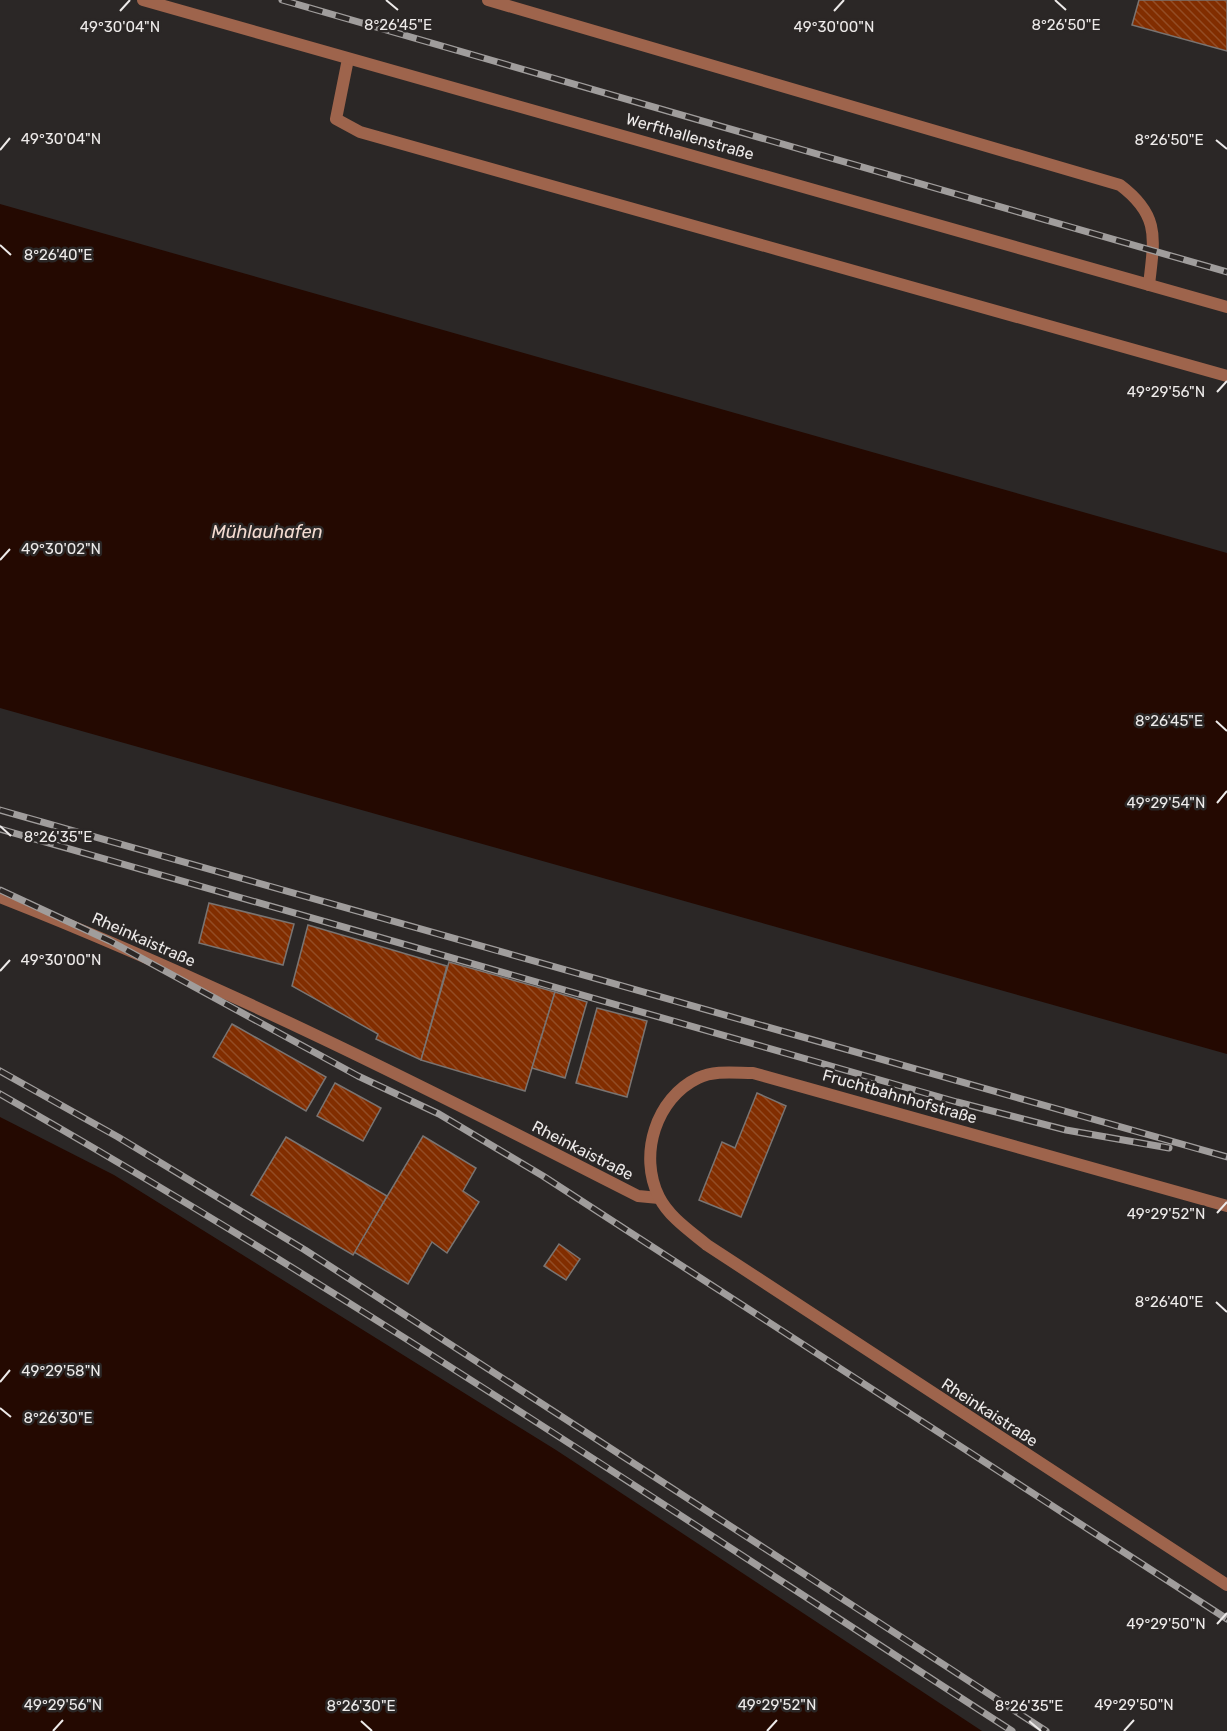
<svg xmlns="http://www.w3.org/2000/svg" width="1227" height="1731" font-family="Rubik,sans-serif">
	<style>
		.water { fill: #240901 }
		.building { fill: url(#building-back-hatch); stroke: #797472; stroke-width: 1.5 }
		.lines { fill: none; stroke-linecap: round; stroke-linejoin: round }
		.service { stroke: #9e644c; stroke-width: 12 }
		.minor { stroke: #9e644c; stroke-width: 12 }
		.rail-casing { stroke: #a09d9c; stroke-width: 7 }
		.rail { stroke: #2b2726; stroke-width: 4.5; stroke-dasharray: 14; stroke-linecap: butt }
		.ticks { fill: none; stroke: #edeae9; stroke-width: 2 }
		.labels { text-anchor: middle; stroke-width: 5; stroke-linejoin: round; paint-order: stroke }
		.street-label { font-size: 16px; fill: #edeae9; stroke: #2b2726 }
		.water-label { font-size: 18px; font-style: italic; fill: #f4dbd1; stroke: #2b2726 }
		.ticks-label { font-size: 15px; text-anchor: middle; fill: #edeae9; stroke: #2b2726; stroke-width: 5; stroke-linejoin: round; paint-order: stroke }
	</style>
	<defs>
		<pattern id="building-back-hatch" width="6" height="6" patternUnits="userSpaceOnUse" patternTransform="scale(1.5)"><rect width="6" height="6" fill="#812d00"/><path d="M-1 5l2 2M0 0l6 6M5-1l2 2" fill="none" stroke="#934c25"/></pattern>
	</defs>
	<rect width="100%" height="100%" fill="#2b2726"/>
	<g class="water">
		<path d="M0,204L1227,553V1054L0,708Z"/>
		<path d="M0,1117L114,1175L556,1450L982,1731H0Z"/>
	</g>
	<g class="building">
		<path d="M1139,0H1227V51L1132,25Z"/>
		<path d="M209,903L294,924L283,965L199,943Z"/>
		<path d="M308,925L447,966L421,1060L376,1039L378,1034L292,986Z"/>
		<path d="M449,962L555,992L525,1091L421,1060Z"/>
		<path d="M555,992L587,1002L565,1078L532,1068Z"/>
		<path d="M597,1008L647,1021L627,1097L576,1083Z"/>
		<path d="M232,1024L326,1077L306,1111L213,1057Z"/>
		<path d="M335,1083L381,1108L363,1141L317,1116Z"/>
		<path d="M757,1093L786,1106L741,1217L699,1200L722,1142L735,1148Z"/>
		<path d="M423,1136L476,1168L463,1191L479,1202L447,1253L432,1242L408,1284L354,1252Z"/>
		<path d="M286,1137L387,1196L353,1255L251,1195Z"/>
		<path d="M559,1244L580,1259L566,1280L544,1266Z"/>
	</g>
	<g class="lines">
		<g class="service">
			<path d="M488,0L1120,185C1161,216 1154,239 1149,285"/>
			<path d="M348,59L336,119L360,132L1227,376"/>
			<path d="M0,897C219,983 429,1089 638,1196L659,1198"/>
		</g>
		<g class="minor">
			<path d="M143,0L1227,307"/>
			<path d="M1227,1206L753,1073C735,1073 715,1070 698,1078C656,1098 638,1155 659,1197C669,1217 690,1231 707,1245L1227,1585"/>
		</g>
		<defs>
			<g id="rail">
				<path d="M282,0L1227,272"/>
				<path d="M0,810L1227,1157"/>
				<path d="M0,829L957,1102L1066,1130L1169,1148"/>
				<path d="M0,890L110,941L358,1076L439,1114L543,1176L1227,1619"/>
				<path d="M0,1071L118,1137L305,1250L1046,1731"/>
				<path d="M0,1094C347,1291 677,1515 1012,1731"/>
			</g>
		</defs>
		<use href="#rail" class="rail-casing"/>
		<use href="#rail" class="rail"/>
	</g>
	<path class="ticks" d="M386,0L398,10M1055,0L1066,10M120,11L130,0M834,11L844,0M1216,140L1227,149M0,150L10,138M0,245L11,255M1217,392L1227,381M0,560L10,549M1216,721L1227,731M1217,803L1227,791M0,826L11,836M0,971L10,960M1217,1213L1227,1202M1216,1302L1227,1312M0,1382L10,1370M0,1408L11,1417M1217,1624L1227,1613M361,1721L372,1731M1029,1721L1041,1731M53,1731L63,1720M767,1731L777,1720M1124,1731L1134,1720"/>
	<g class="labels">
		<g class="street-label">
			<text transform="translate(690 136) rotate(16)" y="6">Werfthallenstraße</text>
			<text transform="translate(144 939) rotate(24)" y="6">Rheinkaistraße</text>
			<text transform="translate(900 1096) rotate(16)" y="6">Fruchtbahnhofstraße</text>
			<text transform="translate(583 1150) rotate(27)" y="6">Rheinkaistraße</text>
			<text transform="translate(990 1412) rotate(33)" y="6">Rheinkaistraße</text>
		</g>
		<g class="water-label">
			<text x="267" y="538">Mühlauhafen</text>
		</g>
	</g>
	<g class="ticks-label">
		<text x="1066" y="30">8°26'50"E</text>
		<text x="398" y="30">8°26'45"E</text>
		<text x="120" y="32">49°30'04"N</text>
		<text x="834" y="32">49°30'00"N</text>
		<text x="61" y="144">49°30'04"N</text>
		<text x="1169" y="145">8°26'50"E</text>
		<text x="58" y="260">8°26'40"E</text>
		<text x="1166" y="397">49°29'56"N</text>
		<text x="61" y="554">49°30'02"N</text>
		<text x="1169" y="726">8°26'45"E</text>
		<text x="1166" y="808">49°29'54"N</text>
		<text x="58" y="842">8°26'35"E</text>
		<text x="61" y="965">49°30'00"N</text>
		<text x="1166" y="1219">49°29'52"N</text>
		<text x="1169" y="1307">8°26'40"E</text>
		<text x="61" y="1376">49°29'58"N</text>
		<text x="58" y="1423">8°26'30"E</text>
		<text x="1166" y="1629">49°29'50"N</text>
		<text x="63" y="1710">49°29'56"N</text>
		<text x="777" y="1710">49°29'52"N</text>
		<text x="1134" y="1710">49°29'50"N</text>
		<text x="361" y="1711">8°26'30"E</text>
		<text x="1029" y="1711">8°26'35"E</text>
	</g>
</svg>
